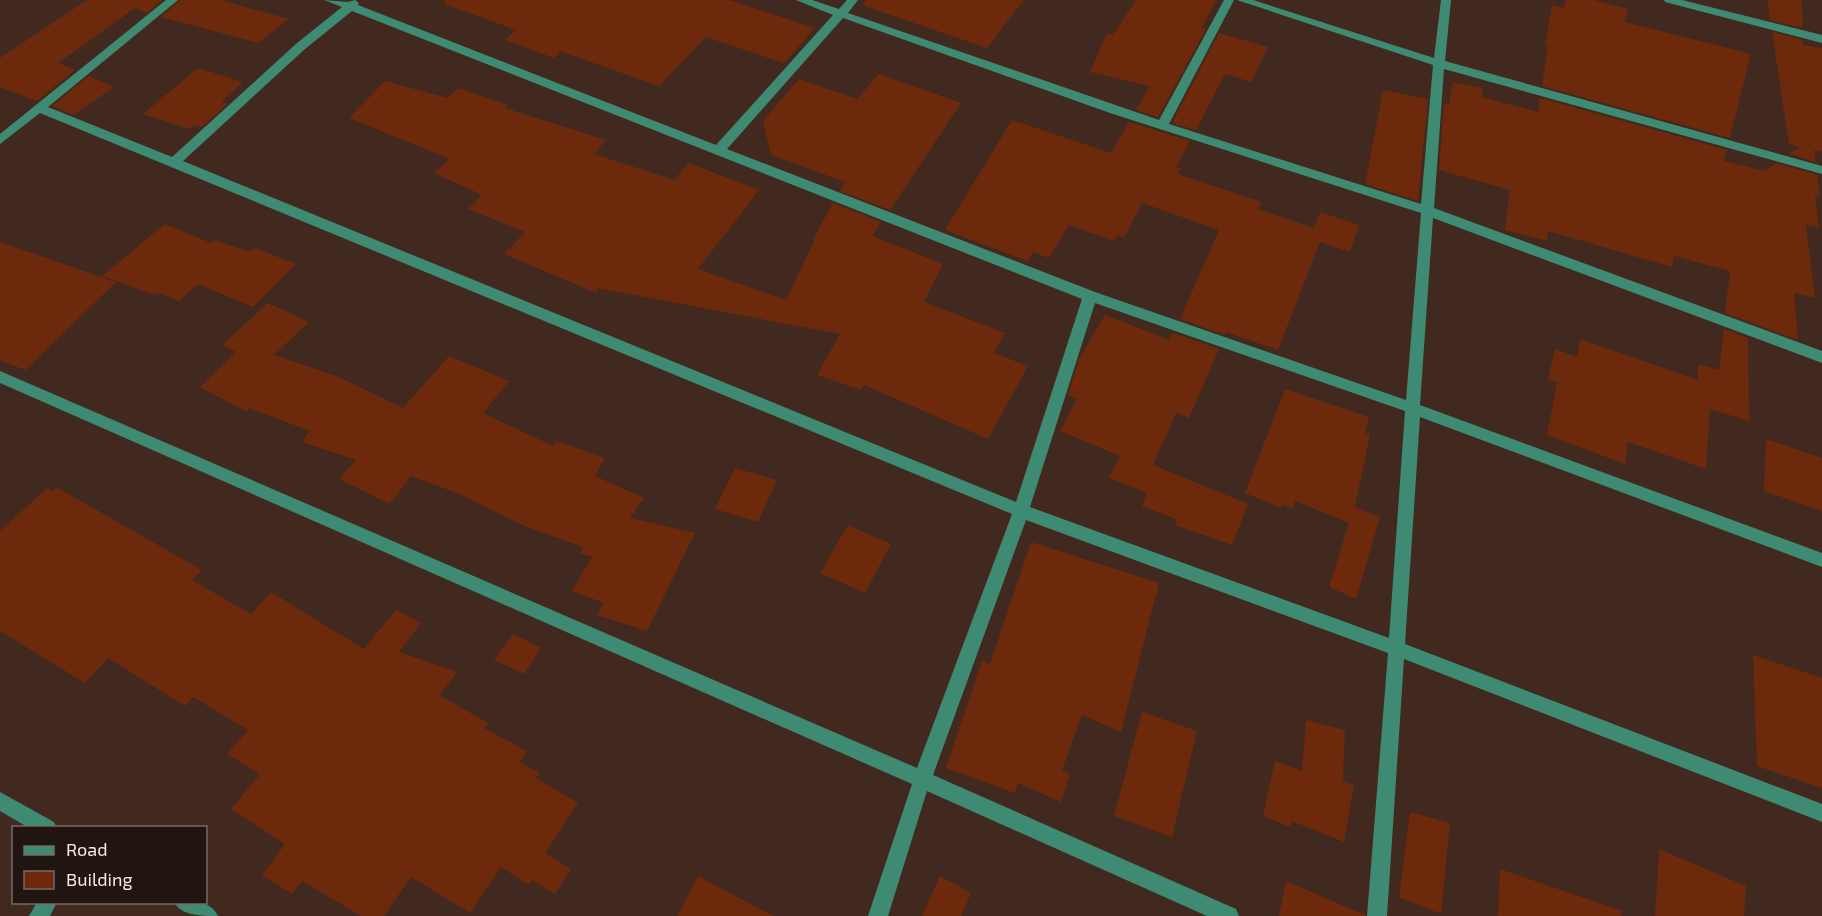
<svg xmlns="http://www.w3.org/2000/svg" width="1822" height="916" font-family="'Exo 2',sans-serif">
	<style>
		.building { fill: #6c290c }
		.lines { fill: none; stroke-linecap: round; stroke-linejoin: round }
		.minor { fill: #3f8a72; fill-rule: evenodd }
	</style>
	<rect width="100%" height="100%" fill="#42291f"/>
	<g class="building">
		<path d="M87,0H162L147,13L135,8L58,63L75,70L37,101L0,87V58Z"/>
		<path d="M180,0H220L289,19L258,43L161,17Z"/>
		<path d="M445,0H729L815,28L784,63L706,37L659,86L571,55L561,51L554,58L505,40L516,30L444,4Z"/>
		<path d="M865,0H1024L987,48L864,6Z"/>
		<path d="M1136,0H1217L1201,28L1206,29L1158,117L1136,110L1150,86L1090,72L1107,33L1113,35Z"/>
		<path d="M1566,0H1594L1628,9L1625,22L1751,54L1730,138L1542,86L1548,46L1545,45L1552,5L1564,8Z"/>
		<path d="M1767,0H1802L1803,28L1770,20Z"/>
		<path d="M1772,32L1803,40V45L1822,48V152L1814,150L1816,162L1789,154L1800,147L1789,144Z"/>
		<path d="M1219,33L1268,47L1251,82L1225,74L1196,130L1172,123Z"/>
		<path d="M198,68L243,82L221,102L227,104L202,127L195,125L189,129L143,114Z"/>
		<path d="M879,74L961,103L890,210L840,191L845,182L771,155L763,121L799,79L857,99Z"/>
		<path d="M89,76L114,87L74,115L52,106Z"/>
		<path d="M385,81L448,98L458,88L508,105L505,108L606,140L594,154L674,180L689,163L759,190L698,269L786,300L815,239H813L833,203L881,222L872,236L943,264L924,302L1005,333L994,353L1028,366L988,439L864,385L861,390L817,375L840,334L597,288L596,293L504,254L525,232L468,209L482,195L434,173L450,159L349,118Z"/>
		<path d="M1453,82L1483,88L1482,97L1538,112L1540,98L1727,150L1724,161L1765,171L1776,163L1817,175L1820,197L1815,196L1819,228L1806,225L1815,298L1794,293L1798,340L1725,313L1730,271L1674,256L1672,267L1548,231L1547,241L1505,230L1510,190L1439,170L1444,103L1449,104Z"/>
		<path d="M1383,90L1428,99L1418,201L1365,184Z"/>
		<path d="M1012,120L1111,153L1129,122L1190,141L1176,167L1181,168L1178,174L1261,202L1258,209L1314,228L1320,212L1359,225L1350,252L1320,242L1278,350L1226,332L1225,335L1180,319L1219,230L1142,203L1124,238L1117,235L1114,241L1069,225L1049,258L1033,252L1027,261L945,230Z"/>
		<path d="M165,224L211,243L215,240L249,252L255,248L296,264L253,307L198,284L179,301L158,293L155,295L102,276Z"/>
		<path d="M0,242L116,282L25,370L0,360Z"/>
		<path d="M268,303L309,322L274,355L339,377L403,408L449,356L509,381L483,413L553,446L557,441L605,458L595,476L644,498L630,518L695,533L647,631L597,615L604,603L572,591L592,557L580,553L583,547L527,527L457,493L411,476L390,504L339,479L356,460L302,442L310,431L249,408L246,411L200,387L236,352L222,345Z"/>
		<path d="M1105,315L1170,340L1173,333L1219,349L1189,418L1176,413L1153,465L1248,504L1232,545L1175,525L1176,519L1142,506L1147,493L1109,478L1120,456L1060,431L1077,399L1068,395L1079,359Z"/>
		<path d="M1724,329L1748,338L1749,421L1710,409L1706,469L1628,442L1625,464L1547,435L1557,382L1548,379L1555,349L1577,357L1580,339L1698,380V364L1719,370Z"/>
		<path d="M1285,389L1369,417L1365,433L1370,434L1355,507L1380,517L1356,599L1329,587L1349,523L1295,501L1293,509L1282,505L1281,508L1245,493Z"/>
		<path d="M1766,439L1822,458V511L1764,491Z"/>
		<path d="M735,468L777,480L758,522L715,509Z"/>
		<path d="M56,487L202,570L192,580L251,614L271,592L364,649L396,610L421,623L399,652L457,672L439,695L488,723L484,728L527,751L520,762L540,773L536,778L578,803L545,853L571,869L555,894L532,880L529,885L501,867L470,913L411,877L384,916H361L302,881L292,894L262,875L285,844L231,809L260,774L227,754L248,730L193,697L185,706L108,658L85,683L0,631V531L47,488L52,491Z"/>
		<path d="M848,525L891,544L865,593L820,573Z"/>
		<path d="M1031,542L1159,583L1121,732L1082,715L1062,770L1070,774L1061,802L1018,783L1015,793L946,768L982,661L990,664Z"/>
		<path d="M513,634L541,648L524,674L494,660Z"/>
		<path d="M1753,655L1822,678V788L1757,766Z"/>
		<path d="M1142,712L1197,731L1172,837L1114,816Z"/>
		<path d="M1306,720L1345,730L1343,781L1354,785L1344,842L1292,821L1290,827L1263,816L1275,761L1302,771Z"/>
		<path d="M1410,812L1450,823L1441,914L1399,897Z"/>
		<path d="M1659,849L1746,886L1744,916H1655Z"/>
		<path d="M1500,869L1622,911L1621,916H1498Z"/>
		<path d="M698,876L773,916H677Z"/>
		<path d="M940,876L971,893L961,916H922Z"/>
		<path d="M1286,881L1365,915V916H1279Z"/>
	</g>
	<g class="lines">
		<g class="minor">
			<path d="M166,0H178L48,107L172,157L297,43L342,7L324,0L348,2L355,0L359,3L358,5L716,145L833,15L796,0H812L839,9L847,0H858L848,13L1159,120L1224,0H1234L1169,124L1421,204L1433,65L1237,0H1253L1434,58L1441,0H1451L1445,61L1822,166V174L1444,69L1434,208L1822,351V363L1433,218L1420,405L1822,553V567L1420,417L1405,644L1822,804V822L1404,659L1387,916H1367L1388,653L1026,520L933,775L1236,909L1239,916H1207L927,791L888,916H868L912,784L0,383V371L917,768L1012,514L40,113L0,144V134ZM352,11L1082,299L1016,502L183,161L305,49ZM843,18L1110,113L1421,213L1406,400L1095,292L727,149ZM1095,303L1405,411L1389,638L1030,507Z"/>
			<path d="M1664,0H1682L1822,35V43L1665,2Z"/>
			<path d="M0,792L54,822L57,828H29L0,811Z"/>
			<path d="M37,902H57L50,916H29Z"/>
			<path d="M174,902C190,902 210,899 218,916C202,916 181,916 174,902Z"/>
		</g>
	</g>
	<rect x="12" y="826" width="195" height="78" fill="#201510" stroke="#776964" stroke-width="1.5"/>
	<rect x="24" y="846" width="30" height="9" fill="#3f8a72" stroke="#776964" stroke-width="1.5"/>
	<text x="66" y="856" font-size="18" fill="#fae8e2">Road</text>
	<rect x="24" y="871" width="30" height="18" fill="#6c290c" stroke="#776964" stroke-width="1.5"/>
	<text x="66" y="886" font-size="18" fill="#fae8e2">Building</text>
</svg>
